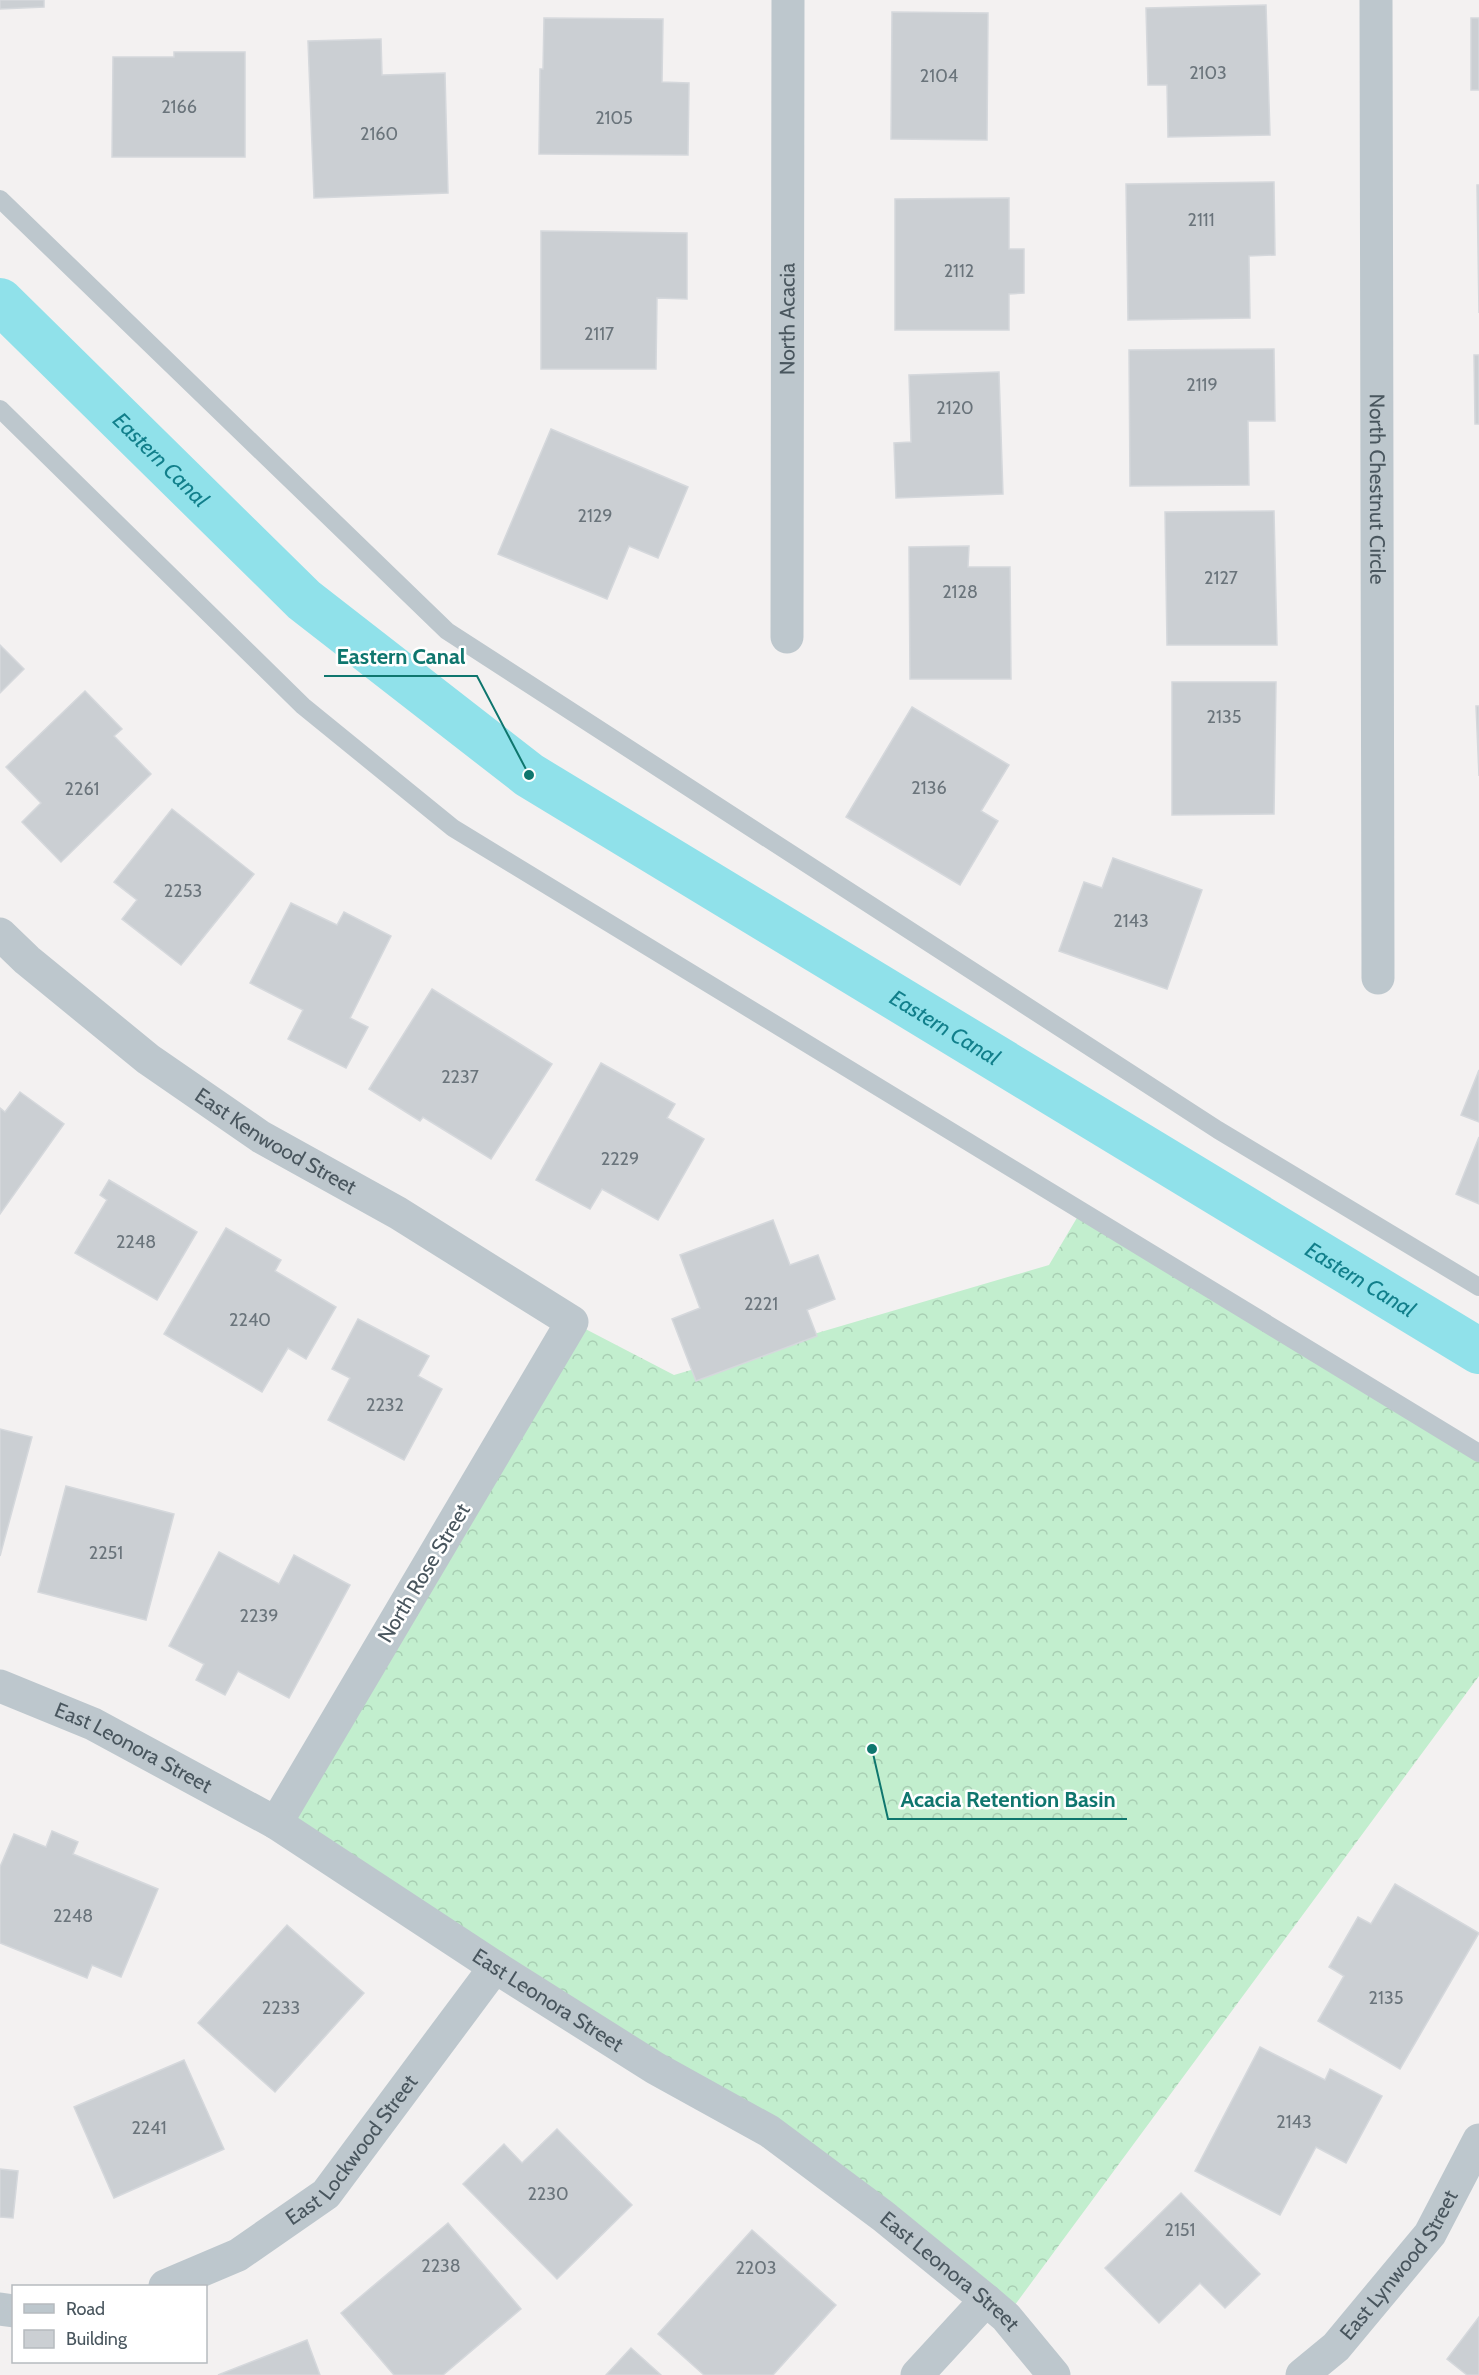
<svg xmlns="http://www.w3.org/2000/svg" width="1479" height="2375" font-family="Cabin,sans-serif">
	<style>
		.forest { fill: url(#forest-crowns) }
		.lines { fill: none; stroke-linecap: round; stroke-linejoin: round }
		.canal { stroke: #90e1ea; stroke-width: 46 }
		.building { fill: #cbcfd3; stroke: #d5d8dc; stroke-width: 1.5 }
		.service { stroke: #bdc7cd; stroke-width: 18 }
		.minor { stroke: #bdc7cd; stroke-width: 33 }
		.labels { text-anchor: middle; stroke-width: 5; stroke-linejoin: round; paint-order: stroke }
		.number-label { font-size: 18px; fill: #6a747b }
		.street-label { font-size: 21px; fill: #49565e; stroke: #fff }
		.water-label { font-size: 22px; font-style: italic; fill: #117f8b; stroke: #fff }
		.leader { fill: none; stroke: #0f766e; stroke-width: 2 }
		.callout-dot { fill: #0f766e; stroke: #fff; stroke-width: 2 }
		.callout-label { font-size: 22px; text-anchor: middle; font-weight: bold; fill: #0f766e; stroke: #fff; stroke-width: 5; stroke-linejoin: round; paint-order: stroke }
	</style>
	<defs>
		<pattern id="forest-crowns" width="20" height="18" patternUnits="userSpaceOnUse" patternTransform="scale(1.5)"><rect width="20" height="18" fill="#c2eece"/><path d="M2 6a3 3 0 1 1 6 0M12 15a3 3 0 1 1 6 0" fill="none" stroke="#a8ceb3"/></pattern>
	</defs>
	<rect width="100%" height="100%" fill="#f3f1f1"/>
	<path class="forest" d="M1081,1211L1479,1453V1676L1006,2317L883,2216L276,1823L572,1322L674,1375L1049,1265Z"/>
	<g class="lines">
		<path class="canal" id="s1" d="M0,301L304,600L529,775L1479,1351"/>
	</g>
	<g class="building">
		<path d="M0,0H44V7L0,9Z"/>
		<path d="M1266,5L1270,135L1168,137L1167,85H1148L1146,8Z"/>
		<path d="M892,12L988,13L987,140L891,139Z"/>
		<path d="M544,18L663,19L662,82L689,83L688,155L539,154L540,69H543Z"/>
		<rect x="1471" y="18" width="8" height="72"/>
		<path d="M381,39L382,75L445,73L448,193L314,198L308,41Z"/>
		<path d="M174,52H245V157H112L113,57H174Z"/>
		<path d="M1274,182L1275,255L1249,256L1250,318L1128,320L1126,184Z"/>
		<path d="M1477,185H1479V313Z"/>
		<path d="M1009,198V249H1024V293L1009,294V330H895V199Z"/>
		<path d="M541,231L687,233V299L657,298L656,369H541Z"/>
		<path d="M1274,349L1275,421H1248L1249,485L1130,486L1129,350Z"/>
		<path d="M1474,355H1479V424H1475Z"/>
		<path d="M999,372L1003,494L896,498L894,443L911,442L909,375Z"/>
		<path d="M551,429L688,487L658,558L629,546L607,599L498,554Z"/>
		<path d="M1274,511L1277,645H1167L1165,512Z"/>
		<path d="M969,546L968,567H1010L1011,679H910L909,547Z"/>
		<path d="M0,645L24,669L0,693Z"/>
		<path d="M1172,682H1276L1274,814L1172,815Z"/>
		<path d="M85,691L122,729L114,736L151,774L61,862L22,822L41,803L6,767Z"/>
		<path d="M1476,706H1479V776Z"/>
		<path d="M912,707L1009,765L981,811L998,821L960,885L846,817Z"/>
		<path d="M172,809L254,874L181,965L122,919L137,900L114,882Z"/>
		<path d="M1113,858L1202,890L1167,989L1059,951L1084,882L1102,888Z"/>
		<path d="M291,903L337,925L344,912L391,936L350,1018L368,1027L346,1068L288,1039L303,1010L250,983Z"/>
		<path d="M432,989L552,1064L491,1159L423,1117L420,1121L369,1089Z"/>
		<path d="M601,1063L675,1104L667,1118L704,1139L658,1220L602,1189L590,1209L536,1180Z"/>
		<path d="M1479,1070V1122L1461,1115Z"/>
		<path d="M20,1092L64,1124L0,1214V1108L5,1112Z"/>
		<path d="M1479,1137V1204L1456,1194Z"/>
		<path d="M109,1180L197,1232L157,1300L75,1253L107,1200L100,1195Z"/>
		<path d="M773,1220L790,1265L818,1255L835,1299L807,1310L817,1336L696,1381L672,1319L700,1308L680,1255Z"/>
		<path d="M226,1228L281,1260L275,1271L336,1307L306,1359L288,1348L262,1392L164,1334Z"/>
		<path d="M358,1319L429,1356L418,1376L442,1389L404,1460L328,1420L350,1378L332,1369Z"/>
		<path d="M0,1429L32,1437L0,1556Z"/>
		<path d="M66,1486L174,1514L146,1620L38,1592Z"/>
		<path d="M219,1552L279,1584L294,1555L350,1585L289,1698L238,1671L225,1695L196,1680L204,1664L169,1646Z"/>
		<path d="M52,1831L78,1842L73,1854L158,1889L121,1977L92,1965L87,1978L0,1943V1867L14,1834L46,1847Z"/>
		<path d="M1395,1884L1479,1933L1400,2069L1318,2021L1344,1976L1329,1967L1358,1917L1371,1924Z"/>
		<path d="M287,1925L364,1993L275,2092L198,2023Z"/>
		<path d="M1260,2047L1325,2080L1330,2069L1382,2096L1346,2163L1316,2147L1280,2215L1195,2171Z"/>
		<path d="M184,2060L224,2149L114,2198L74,2107Z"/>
		<path d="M557,2129L632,2205L557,2279L463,2184L504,2144L522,2163Z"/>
		<path d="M0,2169L18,2171L13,2218L0,2217Z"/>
		<path d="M1181,2193L1260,2274L1225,2308L1200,2283L1159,2323L1105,2268Z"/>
		<path d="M448,2223L521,2309L443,2375H394L341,2313Z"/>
		<path d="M752,2230L836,2305L773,2375H704L658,2334Z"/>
		<path d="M1479,2317V2375H1467L1447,2359Z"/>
		<path d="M307,2340L320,2375H218Z"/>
		<path d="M631,2348L661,2375H606Z"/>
	</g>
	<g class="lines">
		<g class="service">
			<path d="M0,199L447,631L1218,1130L1479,1287"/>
			<path d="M0,409L303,706L453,828L1479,1453"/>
		</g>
		<g class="minor">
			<path id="s2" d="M1376,0L1378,978"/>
			<path id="s3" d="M787,637L788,0"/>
			<path id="s4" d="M0,934L27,960L148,1059L261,1137L398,1213L572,1322L276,1823"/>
			<path id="s5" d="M0,1686L93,1724L276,1823L495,1967L655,2068L769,2131L883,2216L986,2300L1006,2317L1054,2375"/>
			<path id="s6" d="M165,2286L238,2255L326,2194L495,1967"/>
			<path d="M0,2309L14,2311"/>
			<path d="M917,2375L986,2300"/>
			<path id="s7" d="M1302,2375L1336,2347L1430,2234L1479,2140"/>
		</g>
	</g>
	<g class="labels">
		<g class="number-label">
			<text x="1208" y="79">2103</text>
			<text x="939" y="82">2104</text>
			<text x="179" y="113">2166</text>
			<text x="614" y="124">2105</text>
			<text x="379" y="140">2160</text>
			<text x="1201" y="226">2111</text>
			<text x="959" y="277">2112</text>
			<text x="599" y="340">2117</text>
			<text x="1202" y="391">2119</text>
			<text x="955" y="414">2120</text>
			<text x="595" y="522">2129</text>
			<text x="1221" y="584">2127</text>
			<text x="960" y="598">2128</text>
			<text x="1224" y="723">2135</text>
			<text x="929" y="794">2136</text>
			<text x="82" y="795">2261</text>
			<text x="183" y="897">2253</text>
			<text x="1131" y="927">2143</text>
			<text x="460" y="1083">2237</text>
			<text x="620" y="1165">2229</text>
			<text x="136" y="1248">2248</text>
			<text x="761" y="1310">2221</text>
			<text x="250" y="1326">2240</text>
			<text x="385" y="1411">2232</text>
			<text x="106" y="1559">2251</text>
			<text x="259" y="1622">2239</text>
			<text x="73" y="1922">2248</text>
			<text x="1386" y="2004">2135</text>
			<text x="281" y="2014">2233</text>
			<text x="1294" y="2128">2143</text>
			<text x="149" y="2134">2241</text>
			<text x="548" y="2200">2230</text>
			<text x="1180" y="2236">2151</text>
			<text x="441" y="2272">2238</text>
			<text x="756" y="2274">2203</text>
		</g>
		<g class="street-label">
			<text dy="7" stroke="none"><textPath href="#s3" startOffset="318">North Acacia</textPath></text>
			<text dy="7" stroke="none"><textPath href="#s2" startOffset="489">North Chestnut Circle</textPath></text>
			<text dy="7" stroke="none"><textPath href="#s4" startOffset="346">East Kenwood Street</textPath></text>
			<text transform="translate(424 1573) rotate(-59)" y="7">North Rose Street</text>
			<text dy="7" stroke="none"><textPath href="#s5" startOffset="147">East Leonora Street</textPath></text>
			<text dy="7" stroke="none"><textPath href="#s5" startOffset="633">East Leonora Street</textPath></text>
			<text dy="7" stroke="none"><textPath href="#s6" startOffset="236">East Lockwood Street</textPath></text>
			<text dy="7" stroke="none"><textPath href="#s7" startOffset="148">East Lynwood Street</textPath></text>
			<text dy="7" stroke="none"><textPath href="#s5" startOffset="1119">East Leonora Street</textPath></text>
		</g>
		<g class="water-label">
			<text dy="8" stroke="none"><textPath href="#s1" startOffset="226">Eastern Canal</textPath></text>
			<text dy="8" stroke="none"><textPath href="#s1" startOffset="1198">Eastern Canal</textPath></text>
			<text dy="8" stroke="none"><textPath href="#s1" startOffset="1684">Eastern Canal</textPath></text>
		</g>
	</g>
	<path class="leader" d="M529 775L477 676H324M872 1749L888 1819H1127"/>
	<g class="callout-dot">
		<circle cx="529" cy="775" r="6"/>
		<circle cx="872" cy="1749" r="6"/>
	</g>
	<g class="callout-label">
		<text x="401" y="664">Eastern Canal</text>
		<text x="1008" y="1807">Acacia Retention Basin</text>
	</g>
	<rect x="12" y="2285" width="195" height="78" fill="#ffffff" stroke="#b6bbbf" stroke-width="1.5"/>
	<rect x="24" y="2304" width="30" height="9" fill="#bdc7cd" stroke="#b6bbbf" stroke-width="1.5"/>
	<text x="66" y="2315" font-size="18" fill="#49565e">Road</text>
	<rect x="24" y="2330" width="30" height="18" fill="#cbcfd3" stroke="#b6bbbf" stroke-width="1.5"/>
	<text x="66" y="2345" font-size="18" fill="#49565e">Building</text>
</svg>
